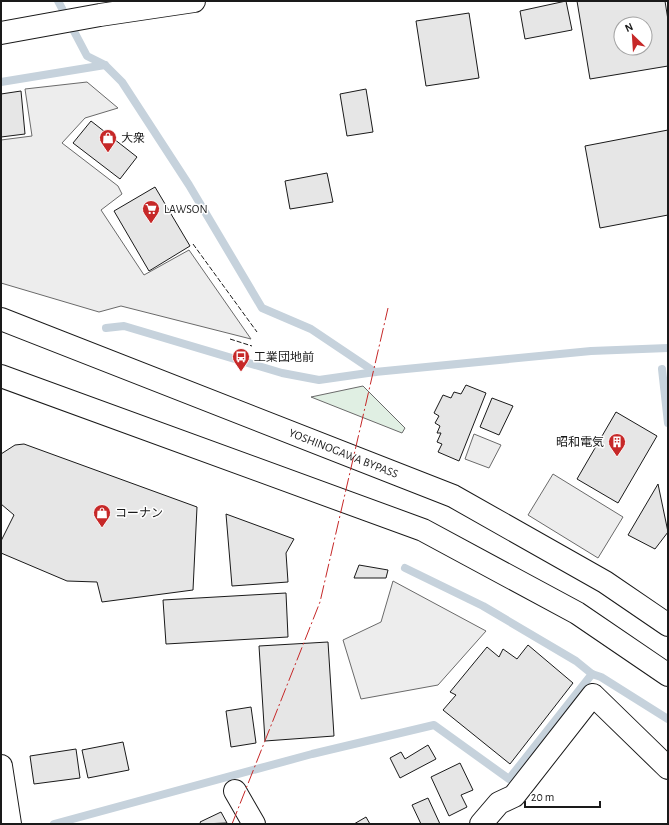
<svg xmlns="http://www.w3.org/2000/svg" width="669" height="825" font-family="'Alegreya Sans','Noto Sans JP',sans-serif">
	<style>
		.green { fill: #e0efe3; stroke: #6a6a6a }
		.parking { fill: #ededed; stroke: #6a6a6a }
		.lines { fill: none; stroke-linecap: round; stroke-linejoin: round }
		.stream { stroke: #c6d2dc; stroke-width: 8 }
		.building { fill: #e6e6e6; stroke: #1a1a1a; fill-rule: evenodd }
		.minor-casing { stroke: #1a1a1a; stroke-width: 24 }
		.tertiary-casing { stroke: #1a1a1a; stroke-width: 24 }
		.secondary-casing { stroke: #1a1a1a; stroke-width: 24 }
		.trunk-casing { stroke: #1a1a1a; stroke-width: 24 }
		.minor { stroke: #fff; stroke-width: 22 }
		.tertiary { stroke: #fff; stroke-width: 22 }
		.secondary { stroke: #fff; stroke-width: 22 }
		.trunk { stroke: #fff; stroke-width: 22 }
		.fence { stroke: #1a1a1a; stroke-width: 1; stroke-dasharray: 5 2; stroke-linecap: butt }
		.power { stroke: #c62828; stroke-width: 1; stroke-dasharray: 14 3 2 3; stroke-linecap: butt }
		.labels { text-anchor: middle; stroke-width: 3; stroke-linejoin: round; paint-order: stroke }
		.poi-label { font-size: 12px; fill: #1a1a1a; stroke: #fff; text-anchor: start }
		.street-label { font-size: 12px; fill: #1a1a1a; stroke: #fff }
	</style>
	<rect width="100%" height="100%" fill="#fff"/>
	<path class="green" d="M363,386L405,428L402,433L311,397Z"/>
	<g class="parking">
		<path d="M87,82L118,108L85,118L62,143L118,186L122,194L101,210L144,275L189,250L251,339L121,306L99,312L1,283V140L32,136L25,89Z"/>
		<path d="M474,434L501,445L489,468L465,459Z"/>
		<path d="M553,474L623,517L598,558L528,515Z"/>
		<path d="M393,581L486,631L438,685L361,699L343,640L381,622Z"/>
	</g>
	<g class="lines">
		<g class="stream">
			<path d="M58,1L87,56L105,65L122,82L189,185L262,308L311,329L375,372"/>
			<path d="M1,82L105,65"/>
			<path d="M106,328L124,326L282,373L319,380L375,372L591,351L668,348"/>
			<path d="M662,369L668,423"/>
			<path d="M405,568L483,606L576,661L592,674L601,677L668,719"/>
			<path d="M54,824L312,754L434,725L509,779L592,674"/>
		</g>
	</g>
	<g class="building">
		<path d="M566,1L572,30L525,39L520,11Z"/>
		<path d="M577,1H665L668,20V66L590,79ZM621,24H645V48H621Z"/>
		<path d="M469,13L479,78L426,86L416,21Z"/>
		<path d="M366,89L373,132L347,136L340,94Z"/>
		<path d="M21,91L25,134L1,137V94Z"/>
		<path d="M91,121L137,157L120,179L73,143Z"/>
		<path d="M668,130V215L600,228L585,146Z"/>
		<path d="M327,173L333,202L290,209L285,181Z"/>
		<path d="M155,187L190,246L149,271L114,211Z"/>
		<path d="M466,385L486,393L459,461L438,452L442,444L437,442L441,433H437L440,426L435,423L439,416L434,413L443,395L451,398L454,392L461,394Z"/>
		<path d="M492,398L513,406L499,435L480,427Z"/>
		<path d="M616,412L657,436L618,503L577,479Z"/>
		<path d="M24,444L197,507L193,590L102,602L97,582L67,581L1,553V541L14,515L1,504V454L15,445Z"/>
		<path d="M658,484L668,532L655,549L628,535Z"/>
		<path d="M226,514L294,539L286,553L288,582L232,586Z"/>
		<path d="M359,565L388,570L386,578H354Z"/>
		<path d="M286,593L288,637L166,644L163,600Z"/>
		<path d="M328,642L334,736L265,741L259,646Z"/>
		<path d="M528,645L573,683L510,764L443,710L456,695L450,692L487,647L499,657L503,649L517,659Z"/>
		<path d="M251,707L256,743L231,747L226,711Z"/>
		<path d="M123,742L129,770L88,778L82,750Z"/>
		<path d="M428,745L436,759L400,778L390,758L401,752L405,759Z"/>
		<path d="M76,749L80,778L34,784L30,756Z"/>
		<path d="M460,763L473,790L461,795L467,807L449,816L431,777Z"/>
		<path d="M428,798L440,824H421L412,805Z"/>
		<path d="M221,812L227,823L201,824L200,822Z"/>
		<path d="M366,817L370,824H354Z"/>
	</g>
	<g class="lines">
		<defs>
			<g id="minor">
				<path d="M235,791L254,824"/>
				<path d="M481,824L499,803L514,796L593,695L668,768"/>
			</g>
			<path id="tertiary" d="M1,33L100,15L194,1"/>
			<path id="secondary" d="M1,766L10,824"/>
			<g id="trunk">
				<path id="s1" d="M1,319L453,496L605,582L668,625"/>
				<path d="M1,376L423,530L577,613L668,675"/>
			</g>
		</defs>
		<use href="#minor" class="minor-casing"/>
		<use href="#tertiary" class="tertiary-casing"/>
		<use href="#secondary" class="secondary-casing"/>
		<use href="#trunk" class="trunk-casing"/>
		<use href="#minor" class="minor"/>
		<use href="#tertiary" class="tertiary"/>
		<use href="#secondary" class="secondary"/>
		<use href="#trunk" class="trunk"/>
		<g class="fence">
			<path d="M193,244L257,332"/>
			<path d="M230,339L252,346"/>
		</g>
		<path class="power" d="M232,824L320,602L388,308"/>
	</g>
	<defs>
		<symbol id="shop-pin" viewBox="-11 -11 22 30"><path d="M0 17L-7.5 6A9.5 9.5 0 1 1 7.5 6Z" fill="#c62828" stroke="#fff"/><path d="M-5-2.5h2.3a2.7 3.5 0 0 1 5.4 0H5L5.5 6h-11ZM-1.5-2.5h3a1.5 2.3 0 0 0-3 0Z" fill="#fff"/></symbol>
		<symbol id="supermarket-pin" viewBox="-11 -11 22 30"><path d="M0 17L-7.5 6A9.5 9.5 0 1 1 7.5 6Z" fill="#c62828" stroke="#fff"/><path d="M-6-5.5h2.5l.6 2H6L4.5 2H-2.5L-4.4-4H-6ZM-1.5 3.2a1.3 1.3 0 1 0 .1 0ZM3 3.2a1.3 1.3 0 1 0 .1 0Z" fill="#fff"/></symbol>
		<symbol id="bus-pin" viewBox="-11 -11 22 30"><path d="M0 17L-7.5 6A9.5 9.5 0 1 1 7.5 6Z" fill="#c62828" stroke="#fff"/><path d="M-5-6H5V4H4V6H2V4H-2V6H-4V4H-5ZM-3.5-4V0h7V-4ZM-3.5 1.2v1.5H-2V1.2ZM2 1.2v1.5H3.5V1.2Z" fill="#fff"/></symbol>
		<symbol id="building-pin" viewBox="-11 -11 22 30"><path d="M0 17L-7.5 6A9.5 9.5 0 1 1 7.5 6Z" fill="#c62828" stroke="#fff"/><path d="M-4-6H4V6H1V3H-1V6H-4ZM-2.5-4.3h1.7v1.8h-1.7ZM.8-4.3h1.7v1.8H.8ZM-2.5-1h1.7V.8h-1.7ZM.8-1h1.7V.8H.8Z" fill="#fff"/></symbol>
	</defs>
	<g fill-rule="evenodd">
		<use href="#shop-pin" x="98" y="128" width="20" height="27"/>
		<use href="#supermarket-pin" x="141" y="199" width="20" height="27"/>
		<use href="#bus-pin" x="231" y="347" width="20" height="27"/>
		<use href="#building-pin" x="607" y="432" width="20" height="27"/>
		<use href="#shop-pin" x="92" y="503" width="20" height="27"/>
	</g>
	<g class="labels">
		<g class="poi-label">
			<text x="121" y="142">大衆</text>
			<text x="164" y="213">LAWSON</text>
			<text x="254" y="361">工業団地前</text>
			<text x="604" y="446" text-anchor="end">昭和電気</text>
			<text x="115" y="517">コーナン</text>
		</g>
		<g class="street-label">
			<text dy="4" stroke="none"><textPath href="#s1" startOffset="368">YOSHINOGAWA BYPASS</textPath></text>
		</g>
	</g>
	<rect width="669" height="825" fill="none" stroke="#1a1a1a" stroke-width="4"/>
	<g transform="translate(633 36) rotate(335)"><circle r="19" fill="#ffffff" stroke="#a3a3a3"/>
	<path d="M0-3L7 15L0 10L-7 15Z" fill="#c62828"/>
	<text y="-6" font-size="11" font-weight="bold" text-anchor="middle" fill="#1a1a1a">N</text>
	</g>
	<path d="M525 801v6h75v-6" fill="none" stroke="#1a1a1a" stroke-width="2"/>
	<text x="531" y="801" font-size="12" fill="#1a1a1a" stroke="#ffffff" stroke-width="3" paint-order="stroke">20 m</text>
</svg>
